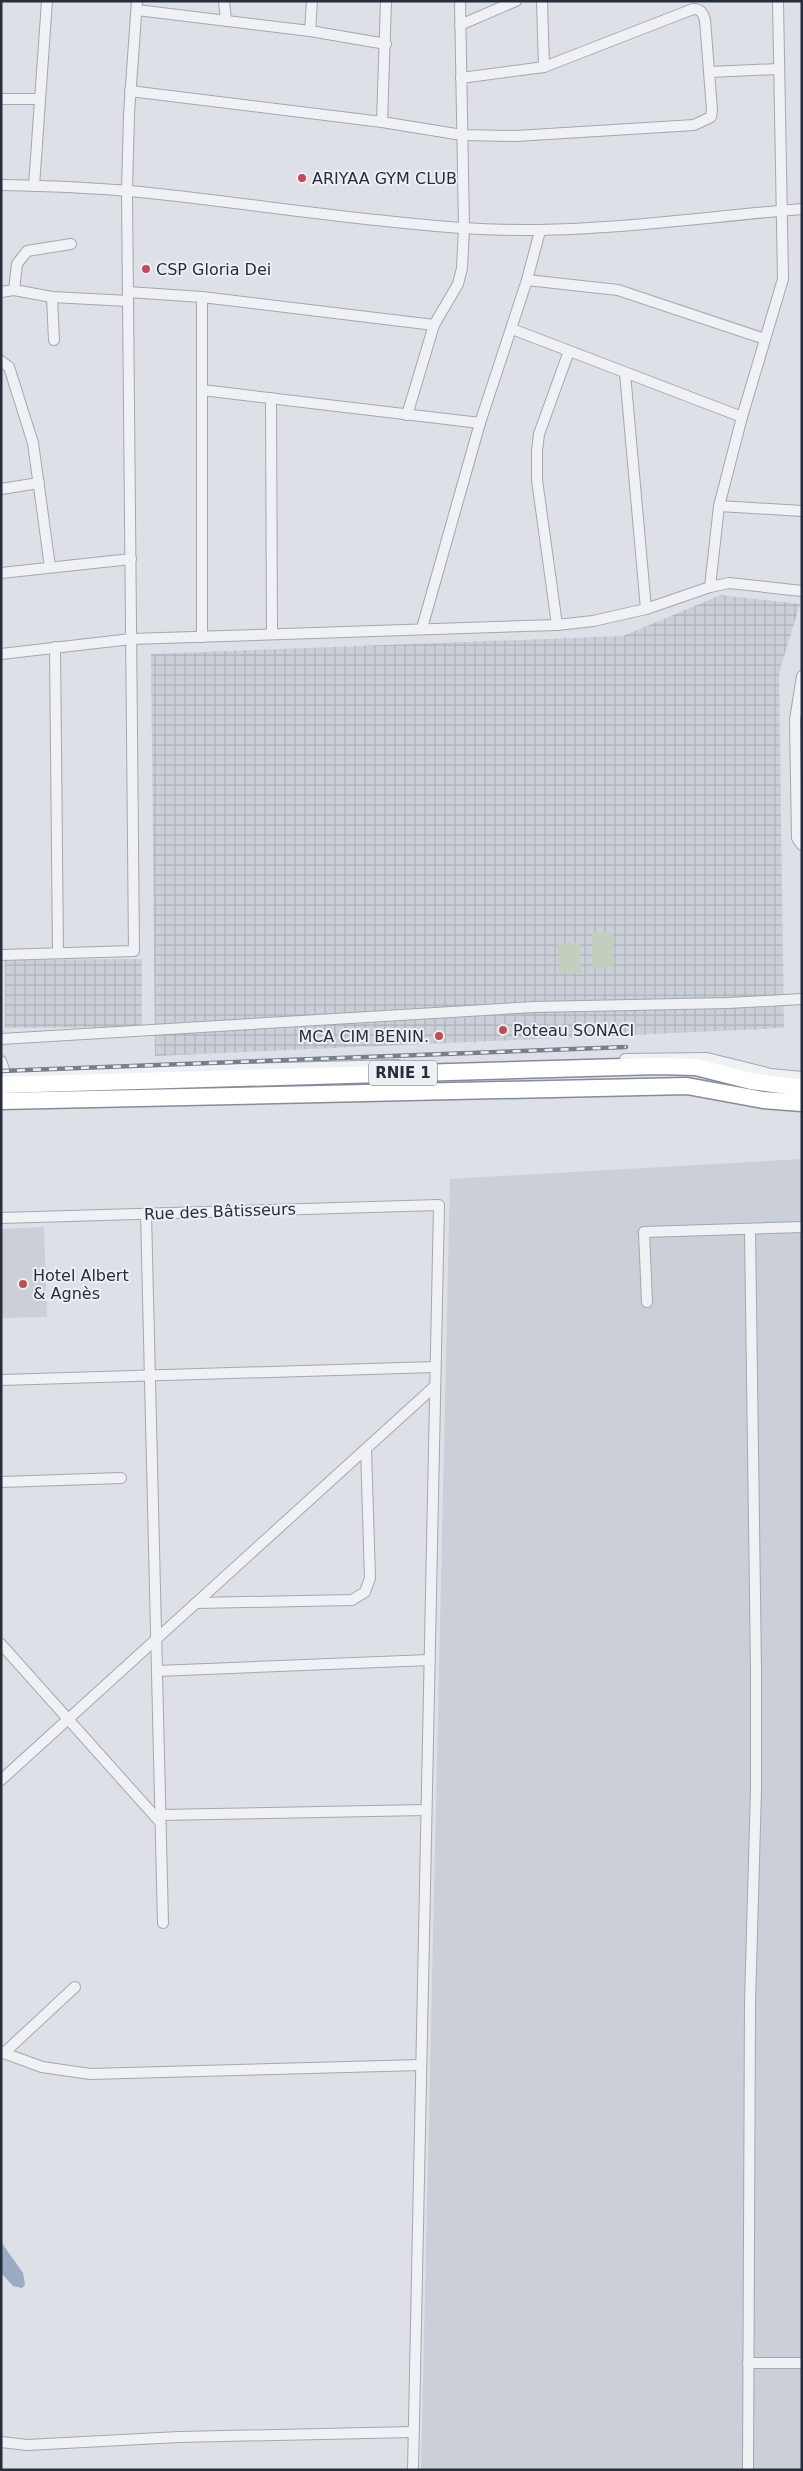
<svg xmlns="http://www.w3.org/2000/svg" width="803" height="2471" font-family="'DejaVu Sans',sans-serif">
	<style>
		.built { fill: #cbcfd7 }
		.industrial { fill: url(#industrial-grid) }
		.green { fill: #c2cfbf }
		.water { fill: #9babc3 }
		.lines { fill: none; stroke-linecap: round; stroke-linejoin: round }
		.minor-casing { stroke: #a3a7af; stroke-width: 12 }
		.trunk-casing { stroke: #868c9b; stroke-width: 19 }
		.minor { stroke: #eff1f4; stroke-width: 10 }
		.trunk { stroke: #fff; stroke-width: 16 }
		.rail-casing { stroke: #787e8e; stroke-width: 4.5 }
		.rail { stroke: #eceff3; stroke-width: 2.5; stroke-dasharray: 8; stroke-linecap: butt }
		.poi-dot { fill: #c14c53; stroke: #eceff3; stroke-width: 2 }
		.labels { text-anchor: middle; stroke-width: 4; stroke-linejoin: round; paint-order: stroke }
		.shield { fill: #eceff3; stroke: #636772; stroke-width: 1 }
		.shield-label { font-size: 15px; font-weight: bold; fill: #282d3b }
		.poi-label { font-size: 16px; fill: #282d3b; stroke: #eceff3; text-anchor: start }
		.street-label { font-size: 16px; fill: #282d3b; stroke: #eceff3 }
	</style>
	<defs>
		<pattern id="industrial-grid" width="8" height="8" patternUnits="userSpaceOnUse" patternTransform="scale(1.25)"><rect width="8" height="8" fill="#cbcfd7"/><path d="M0 4h8M4 0v8" fill="none" stroke="#aeb2b9"/></pattern>
	</defs>
	<rect width="100%" height="100%" fill="#dde0e6"/>
	<g class="built">
		<path d="M802,1159V2470H421L450,1179Z"/>
		<path d="M44,1227L47,1317L1,1318V1229Z"/>
	</g>
	<g class="industrial">
		<path d="M721,595L800,604L779,673L784,1028L155,1056L151,654L623,636Z"/>
		<path d="M142,959V1027L5,1028V960Z"/>
	</g>
	<g class="green">
		<rect x="592" y="932" width="21" height="35"/>
		<path d="M558,943H580L581,973H559Z"/>
	</g>
	<path class="water" d="M1,2242L23,2273L25,2285L22,2288L13,2286L1,2273Z"/>
	<g class="lines">
		<defs>
			<g id="minor">
				<path d="M224,1L226,21"/>
				<path d="M542,1L544,67"/>
				<path d="M137,10L310,31L386,44"/>
				<path d="M460,25L516,1"/>
				<path d="M310,31L312,1"/>
				<path d="M710,72L778,69"/>
				<path d="M130,91L382,122L462,135L516,136L694,125L711,117L712,110L705,20C703,13 701,9 693,9L544,67L461,78"/>
				<path d="M1,99H40"/>
				<path d="M382,122L386,1"/>
				<path d="M1,185C54,186 107,188 159,194C260,205 361,221 463,228C577,236 689,218 802,209"/>
				<path d="M34,186L47,1"/>
				<path d="M527,280L618,290L765,339"/>
				<path d="M14,290L17,264L27,251L71,244"/>
				<path d="M1,292L14,290L52,297L128,301"/>
				<path d="M128,292L202,297L434,325"/>
				<path d="M52,297L54,340"/>
				<path d="M202,297V637"/>
				<path d="M512,329L742,417"/>
				<path d="M1,361L9,367L33,443L50,567"/>
				<path d="M625,373L646,609"/>
				<path d="M202,390L480,423"/>
				<path d="M271,398L272,634"/>
				<path d="M407,415L434,325L458,284L462,268L464,228L460,1"/>
				<path d="M1,489L39,483"/>
				<path d="M719,506L802,511"/>
				<path d="M1,573L131,559"/>
				<path d="M710,587L719,506L742,417L783,279L778,1"/>
				<path d="M557,625L537,480V451L539,434L569,351"/>
				<path d="M422,628L480,423L527,280L540,231"/>
				<path d="M55,647L58,953"/>
				<path d="M1,654L131,639L557,625L593,621L646,609L710,587L729,583L802,591"/>
				<path d="M802,676L795,720L797,838L802,845"/>
				<path d="M1,955L134,951L127,191L129,114L137,1"/>
				<path d="M1,1039L534,1007L728,1003L802,999"/>
				<path d="M625,1059L707,1058L771,1074L802,1077"/>
				<path d="M1,1061L6,1075"/>
				<path d="M1,1075L398,1065"/>
				<path d="M146,1213L163,1923"/>
				<path d="M1,1218L439,1205L413,2470"/>
				<path d="M647,1302L644,1232L802,1227"/>
				<path d="M1,1380L435,1367"/>
				<path d="M1,1482L121,1478"/>
				<path d="M196,1603L352,1600L365,1592L370,1578L366,1449"/>
				<path d="M1,1644L160,1822"/>
				<path d="M157,1671L429,1660"/>
				<path d="M1,1780L435,1386"/>
				<path d="M160,1815L426,1810"/>
				<path d="M1,2052L42,2067L90,2074L421,2065"/>
				<path d="M4,2053L75,1987"/>
				<path d="M748,2363H802"/>
				<path d="M1,2442L27,2445L179,2437L413,2432"/>
				<path d="M748,2470L750,2002L756,1790V1670L750,1229"/>
			</g>
			<g id="trunk">
				<path d="M1,1085L657,1066L696,1067L751,1081L802,1088"/>
				<path d="M1,1101L687,1086L763,1100L802,1103"/>
			</g>
		</defs>
		<use href="#minor" class="minor-casing"/>
		<use href="#trunk" class="trunk-casing"/>
		<use href="#minor" class="minor"/>
		<use href="#trunk" class="trunk"/>
		<defs>
			<path id="rail" d="M1,1071L626,1047"/>
		</defs>
		<use href="#rail" class="rail-casing"/>
		<use href="#rail" class="rail"/>
	</g>
	<g class="poi-dot">
		<circle cx="302" cy="178" r="5"/>
		<circle cx="146" cy="269" r="5"/>
		<circle cx="503" cy="1030" r="5"/>
		<circle cx="439" cy="1036" r="5"/>
		<circle cx="23" cy="1284" r="5"/>
	</g>
	<g class="labels">
		<rect class="shield" x="369" y="1060.5" width="68" height="25" rx="4"/>
		<g class="shield-label">
			<text x="403" y="1078">RNIE 1</text>
		</g>
		<g class="poi-label">
			<text x="312" y="184">ARIYAA GYM CLUB</text>
			<text x="156" y="275">CSP Gloria Dei</text>
			<text x="513" y="1036">Poteau SONACI</text>
			<text x="429" y="1042" text-anchor="end">MCA CIM BENIN.</text>
			<text x="33" y="1281">Hotel Albert<tspan x="33" dy="18">&amp; Agnès</tspan></text>
		</g>
		<g class="street-label">
			<text transform="translate(220 1211) rotate(-2)" y="6">Rue des Bâtisseurs</text>
		</g>
	</g>
	<rect width="803" height="2471" fill="none" stroke="#282d3b" stroke-width="5"/>
</svg>
